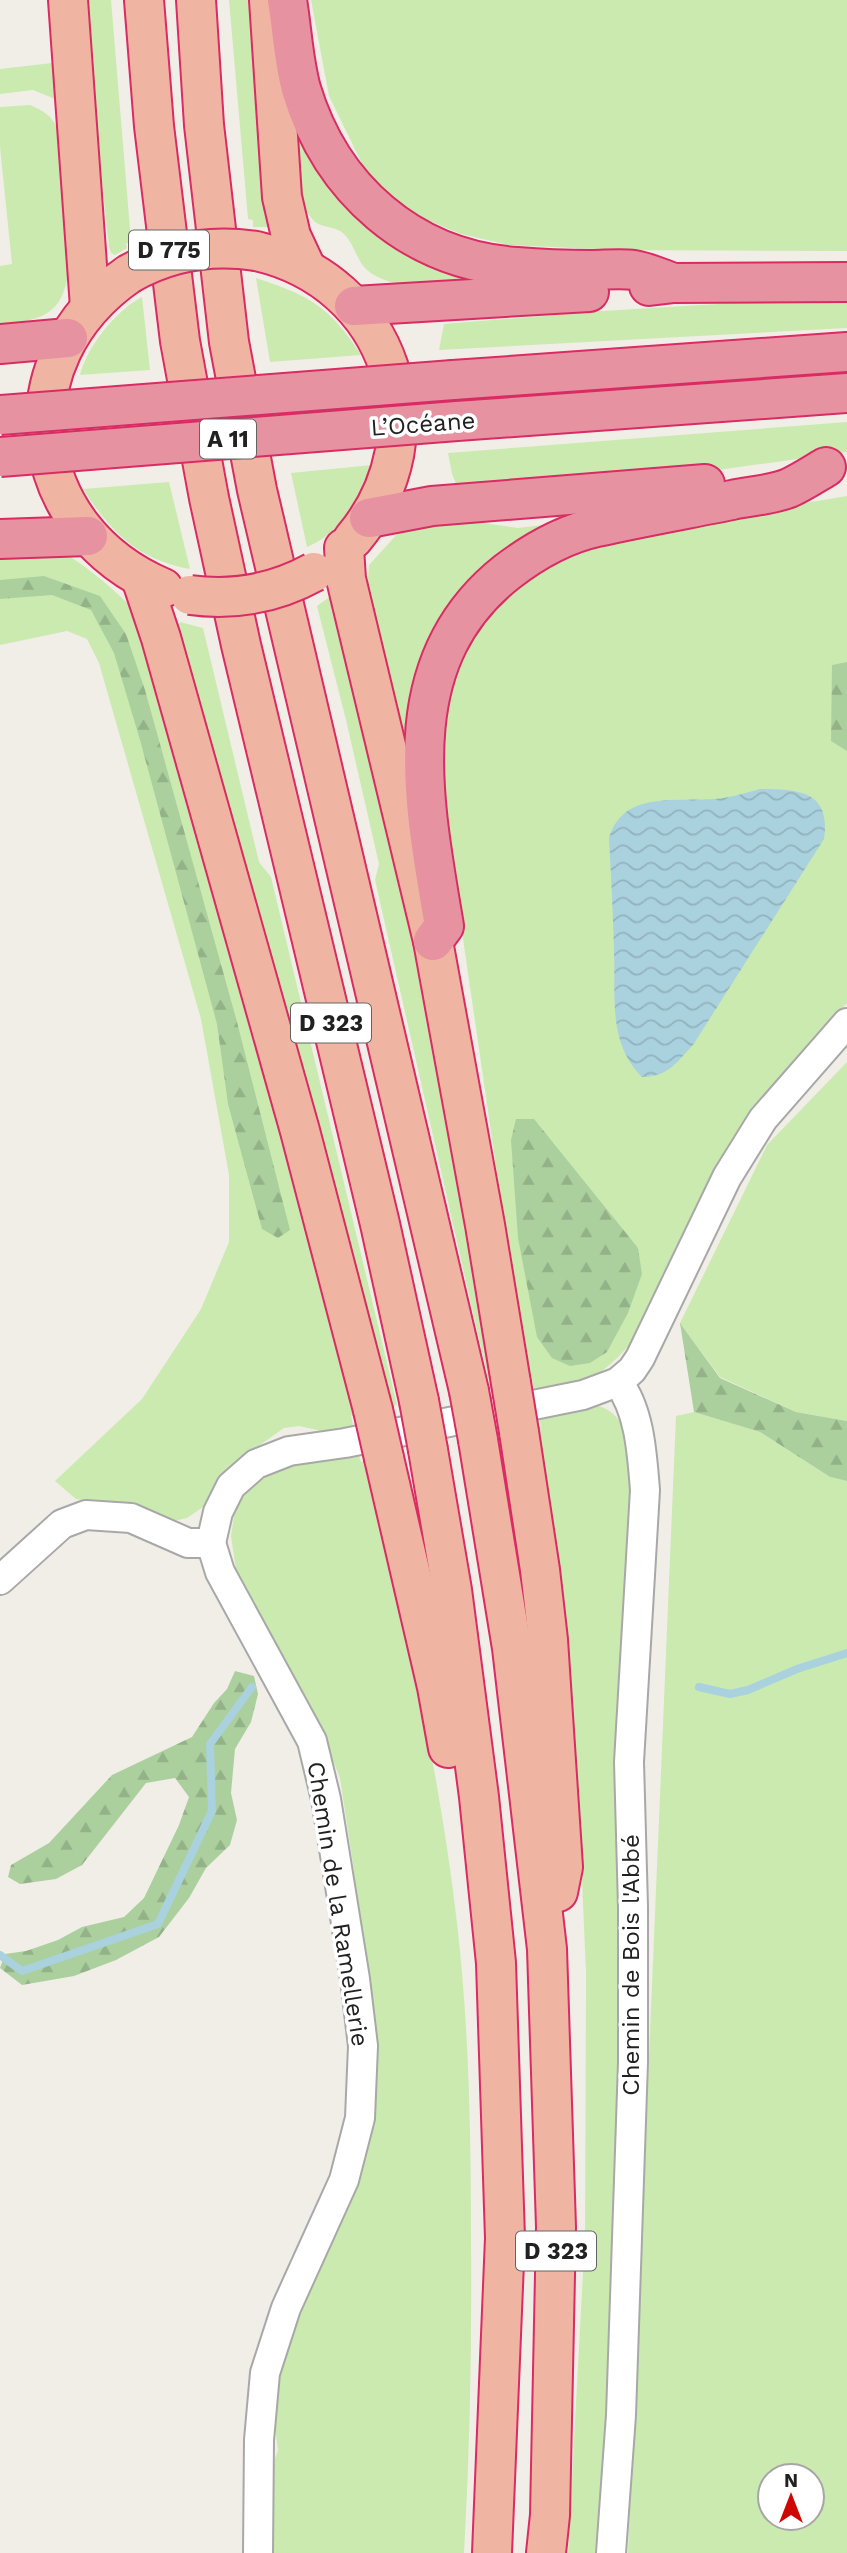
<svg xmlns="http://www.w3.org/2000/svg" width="847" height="2553" font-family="'Work Sans',sans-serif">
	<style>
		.grass { fill: #cbeab0; fill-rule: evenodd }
		.forest { fill: url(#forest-firs) }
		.water { fill: url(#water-waves) }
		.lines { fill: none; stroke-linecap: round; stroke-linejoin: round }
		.stream { stroke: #aad1de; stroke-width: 8 }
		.minor-casing { stroke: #a8a8a8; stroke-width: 32 }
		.trunk-casing { stroke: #d92b64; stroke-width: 42 }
		.motorway-casing { stroke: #d92b64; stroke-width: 42 }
		.minor { stroke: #fff; stroke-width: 28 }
		.trunk { stroke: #f0b4a2; stroke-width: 38 }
		.motorway { stroke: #e692a0; stroke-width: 38 }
		.trunk-bridge-casing { stroke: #d92b64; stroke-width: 42; stroke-linecap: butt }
		.motorway-bridge-casing { stroke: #d92b64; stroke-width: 42; stroke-linecap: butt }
		.trunk-bridge { stroke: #f0b4a2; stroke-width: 38 }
		.motorway-bridge { stroke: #e692a0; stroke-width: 38 }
		.labels { text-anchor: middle; stroke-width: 7; stroke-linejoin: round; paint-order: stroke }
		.shield { fill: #fff; stroke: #646464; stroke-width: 2 }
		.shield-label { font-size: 23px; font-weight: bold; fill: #212121 }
		.street-label { font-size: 24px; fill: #212121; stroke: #fff }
	</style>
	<defs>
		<pattern id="forest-firs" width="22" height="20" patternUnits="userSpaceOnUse" patternTransform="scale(1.75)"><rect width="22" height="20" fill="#abd09e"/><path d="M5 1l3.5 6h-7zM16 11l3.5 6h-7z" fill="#93b288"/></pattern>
		<pattern id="water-waves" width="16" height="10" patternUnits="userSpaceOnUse" patternTransform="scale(1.75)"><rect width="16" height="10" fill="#aad1de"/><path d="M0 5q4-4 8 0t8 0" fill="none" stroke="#92b3be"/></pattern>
	</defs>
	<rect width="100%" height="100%" fill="#f1eee8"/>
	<g class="grass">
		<path d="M86,0H111L131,241L126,244L127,248L115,255L111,253L109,247L97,138Z"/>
		<path d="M229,0H257L269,227H253V220L248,219Z"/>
		<path d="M311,0H847V251L616,250L509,245L461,234L415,215L370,180L329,96Z"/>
		<path d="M52,63L55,99L33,90L0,94V69Z"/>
		<path d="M30,105C44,111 53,116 58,131L70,262C64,314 48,318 0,326V266L12,264L0,147V107Z"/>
		<path d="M293,127L476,280C442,282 393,294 366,269C356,259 354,243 343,233C335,226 321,228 314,221C293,199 296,155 293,127Z"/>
		<path d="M256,278C310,296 329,306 361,355L270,362Z"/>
		<path d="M142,297L150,370L80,375C86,348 116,310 142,297Z"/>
		<path d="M820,298L847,300V328L439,350L444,324L602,311Z"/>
		<path d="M847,422V452L711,471L457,486L452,474L448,453Z"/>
		<path d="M372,465C357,500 344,531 307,547L291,473Z"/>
		<path d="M169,482L190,569C138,560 111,532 83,489Z"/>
		<path d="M847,496V1003L763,1099L726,1153L631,1343C598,1381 582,1384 535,1394L532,1380H527L450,849L441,745L452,676L483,618L532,574L615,540L745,513Z"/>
		<path d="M567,517L514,552L412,729L400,730L367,589L369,565L399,532L462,520L518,528L543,525Z"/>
		<path d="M64,553C92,570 115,590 137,613L328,1292L357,1413L351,1415L354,1430L331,1433L299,1426L284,1428L232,1465L213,1488L203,1507L187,1518L174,1521L120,1505L76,1499L55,1481L142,1399L201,1309L229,1242V1175L201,1019L99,663L87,639L67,631L0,645V555Z"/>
		<path d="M331,596L400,844L503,1385L490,1387L375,880L379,864L346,720L317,606Z"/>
		<path d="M180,622L203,628L259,862L271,877L397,1405L384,1408L194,698L178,624Z"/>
		<path d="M847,1062V1421L796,1412L720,1377L680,1323L767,1145Z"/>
		<path d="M599,1406C629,1416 627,1446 633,1473L617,2283L601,2553H568L585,2235L586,1973L579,1812L564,1628L536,1429L541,1427L539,1416Z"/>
		<path d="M694,1412L760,1432L830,1477L847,1481V2553H628L676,1416ZM770,2476H812V2518H770Z"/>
		<path d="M359,1456L361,1462L367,1461C403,1614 439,1766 457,1923C469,2027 471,2132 471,2238C472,2343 470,2448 464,2553H268L271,2469L278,2450L272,2406L274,2381L294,2316L354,2177L375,2119L376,2073L353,1864L340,1778L311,1706L236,1570L231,1536L235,1509L247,1491L277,1469L312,1461Z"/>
	</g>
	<g class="forest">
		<path d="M44,576L100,596L126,634L145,690L237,1022L290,1230L278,1238L262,1229L228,1104L217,1024L140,740L114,653L91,610L52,595L0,599V580Z"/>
		<path d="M847,662V751L831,741L832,665Z"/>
		<path d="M516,1119H534L638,1248L642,1274L628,1313L607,1352L590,1363L570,1366L552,1358L537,1337L518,1238L511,1140Z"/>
		<path d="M680,1323L720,1378L796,1412L847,1421V1481L830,1477L760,1432L694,1412Z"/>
		<path d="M235,1671L254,1676L258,1694L251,1722L235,1749L231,1793L237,1820L230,1845L206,1868L189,1898L159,1937L116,1960L74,1976L22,1985L0,1968L5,1954L26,1951L58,1940L82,1927L124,1917L144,1898L179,1825L189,1797L175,1778L146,1783L82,1865L56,1879L20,1884L8,1877L11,1865L49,1843L112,1775L192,1737L214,1703L227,1689Z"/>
	</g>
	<path class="water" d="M760,789C799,789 831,791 824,839L693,1045C676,1063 668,1077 642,1077C607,1042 616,995 614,950C613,913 611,875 609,838C624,787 683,804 723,798C736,796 748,792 760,789Z"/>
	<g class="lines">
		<g class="stream">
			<path d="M699,1687L730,1694L748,1690L797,1669L847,1653"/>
			<path d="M0,1955L22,1971L158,1924L212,1811L210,1744L252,1687"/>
		</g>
		<defs>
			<g id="minor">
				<path d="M211,1543L220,1572L312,1741L326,1799L355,1979L363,2046L360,2118L344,2180L286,2308L265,2373L259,2440L258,2553"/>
				<path d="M211,1543L218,1512L231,1486L256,1464L289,1451L345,1443L583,1395L618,1382L632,1370L640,1358L727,1177L763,1119L847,1023"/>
				<path d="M0,1580L62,1524L86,1515L131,1518L188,1543H211"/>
				<path d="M611,2553L621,2415L628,2209L633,2062V1907L629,1762L645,1490C642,1454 640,1411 618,1382"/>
			</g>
			<g id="trunk">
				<path d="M68,0L90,307"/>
				<path d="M144,0L154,126L180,341L209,498L241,645L380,1224L419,1401"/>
				<path d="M196,0L204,125L229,342L257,490L469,1391"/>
				<path d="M269,0L282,197L291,236L306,268"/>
				<path d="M256,251C391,281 442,433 353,539"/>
				<path d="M129,274C3,361 24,529 163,588"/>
				<path d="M344,548L346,579L433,941L485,1225L511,1383"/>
				<path d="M141,578L161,638L300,1131L373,1410"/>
				<path d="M519,1432L540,1570L548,1640L563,1867L558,1892"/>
				<path d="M478,1440L512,1648L547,1949L556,2227L550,2515L546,2553"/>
				<path d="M428,1450L452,1590L479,1797L496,1963L505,2238L492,2553"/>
				<path d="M384,1458L437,1687L448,1748"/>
			</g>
			<g id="motorway">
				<path d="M287,0C292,30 293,60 301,89C331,189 411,260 517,267C541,269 566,270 591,270C605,270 620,268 634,270C647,272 661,279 674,283"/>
				<path d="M649,286L674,283L847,282"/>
				<path d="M354,306L589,292"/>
				<path d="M0,344L68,338"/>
				<path d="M453,380L847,352"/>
				<path d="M457,421L847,393"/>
				<path d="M369,518L432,506L705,484"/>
				<path d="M0,539L88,536"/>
				<path d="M433,941L444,926C423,800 393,662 507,572C533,552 565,534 597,527C642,517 687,509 732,500C750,496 772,495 789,488C802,482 814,474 826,467"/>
			</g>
		</defs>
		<use href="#minor" class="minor-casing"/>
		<use href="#trunk" class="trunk-casing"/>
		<use href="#motorway" class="motorway-casing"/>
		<use href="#minor" class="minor"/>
		<use href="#trunk" class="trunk"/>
		<use href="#motorway" class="motorway"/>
		<defs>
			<g id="trunk-bridge">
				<path d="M129,274C169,251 210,244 256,251"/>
				<path d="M190,595C234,601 274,594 314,572"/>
				<path d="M511,1383L519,1432"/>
				<path d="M469,1391L478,1440"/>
				<path d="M419,1401L428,1450"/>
				<path d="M373,1410L384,1458"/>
			</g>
			<g id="motorway-bridge">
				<path d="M0,415L453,380"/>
				<path d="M0,457L457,421"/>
			</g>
		</defs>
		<use href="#trunk-bridge" class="trunk-bridge-casing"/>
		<use href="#motorway-bridge" class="motorway-bridge-casing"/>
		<use href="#trunk-bridge" class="trunk-bridge"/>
		<use href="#motorway-bridge" class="motorway-bridge"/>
	</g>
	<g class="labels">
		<g class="shield">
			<rect x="129" y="230.5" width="80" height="39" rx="5"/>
			<rect x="200" y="419.5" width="56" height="39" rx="5"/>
			<rect x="291" y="1003.5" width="80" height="39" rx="5"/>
			<rect x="516" y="2231.5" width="80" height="39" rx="5"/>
		</g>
		<g class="shield-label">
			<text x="169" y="258">D 775</text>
			<text x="228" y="447">A 11</text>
			<text x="331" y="1031">D 323</text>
			<text x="556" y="2259">D 323</text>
		</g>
		<g class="street-label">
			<text transform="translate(423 424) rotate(-4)" y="8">L’Océane</text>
			<text transform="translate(338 1904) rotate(81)" y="8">Chemin de la Ramellerie</text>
			<text transform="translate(631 1965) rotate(-90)" y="8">Chemin de Bois l'Abbé</text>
		</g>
	</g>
	<g transform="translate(791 2497)"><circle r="33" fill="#ffffff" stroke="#a6a6a6" stroke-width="2"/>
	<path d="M0-5L12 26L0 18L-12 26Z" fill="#cf0703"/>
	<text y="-10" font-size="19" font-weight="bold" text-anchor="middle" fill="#212121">N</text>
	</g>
</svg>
